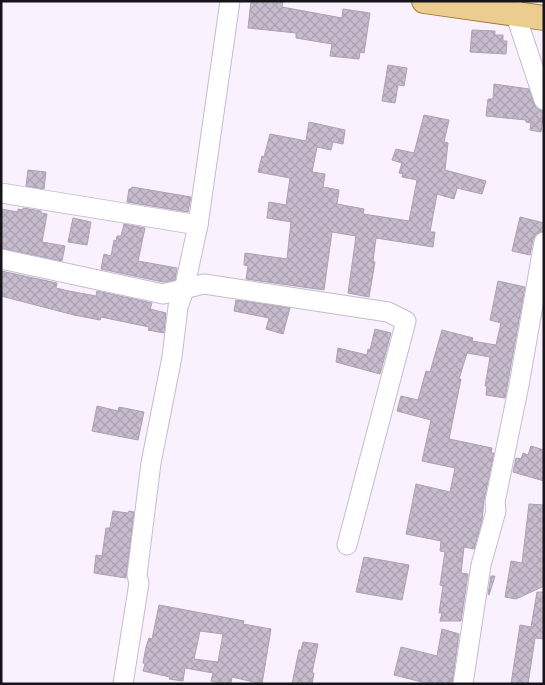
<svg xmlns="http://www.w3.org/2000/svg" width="545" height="685" font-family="'PT Sans',sans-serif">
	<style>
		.building { fill: url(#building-cross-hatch); stroke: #aca1b2; fill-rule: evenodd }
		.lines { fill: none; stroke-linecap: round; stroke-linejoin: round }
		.minor-casing { stroke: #c6bbcd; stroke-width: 21 }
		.major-casing { stroke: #977635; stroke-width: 26 }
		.minor { stroke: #fff; stroke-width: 19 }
		.major { stroke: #eacd8f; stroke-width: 24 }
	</style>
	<defs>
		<pattern id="building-cross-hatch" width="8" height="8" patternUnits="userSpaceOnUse" patternTransform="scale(1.25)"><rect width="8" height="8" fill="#c7bcce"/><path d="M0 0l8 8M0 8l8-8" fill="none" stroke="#aaa1b0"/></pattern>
	</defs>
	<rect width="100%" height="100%" fill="#f9f2fe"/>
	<g class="building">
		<path d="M251,1H283L282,7L342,18L343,9L370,13L364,53L360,52L359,59L330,56L332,44L296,38V33L248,28Z"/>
		<path d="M472,30L495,31V35H503V41H507L506,54L470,52Z"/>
		<path d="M388,65L407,68L404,86L398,85L395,103L382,101Z"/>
		<path d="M494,84L529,89L536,108L544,111L541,132L530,130L531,123L526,122V120L486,116L488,99H493Z"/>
		<path d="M424,115L449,120L444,142L448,143L445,170L486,181L482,194L457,188L454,199L437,194L430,232H435L433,247L376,238L373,261L375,262L369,297L348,293L356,236L332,232L324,290L246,279L248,266L244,265L245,253L287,259L291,222L267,218L269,202L286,205L290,178L258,172L262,156L264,157L270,134L306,141L309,122L345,130L343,144L333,142L331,150L317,147L312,172L325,174L323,187L339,190L337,204L364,209L363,214L409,221L417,180L402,177L403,174L399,173L402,163L392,160L396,149L414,153Z"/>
		<path d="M28,170L46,172L44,189L26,186Z"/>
		<path d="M132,187L191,197L188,212L127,202L129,189H131Z"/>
		<path d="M23,208L41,211V213L47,214L42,242L65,246L62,261L1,248V209L18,212V209L23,210Z"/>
		<path d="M520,217L544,223V231L536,234L533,240L530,255L512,251Z"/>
		<path d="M73,218L91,222L87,245L68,242Z"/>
		<path d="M124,224L145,228L138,261L177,268L175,280L163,282L101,269L104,254L111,256L114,240L116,241L117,236H121Z"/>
		<path d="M1,271L57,283L56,288L69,291L96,296L97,291L152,303L150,309L166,313L164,333L148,330L149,327L101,317L100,320L74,315L1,296Z"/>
		<path d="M498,281L525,287L505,398L486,395L487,386H485L490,357L467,353L459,379H461L449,439L492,448L491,453H494L484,500L482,521L474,549L464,547L461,573L468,574L461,621H440L442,613H439L443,586L440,585L445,552L440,551L441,541L406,534L416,484L450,492L455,468L422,461L431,420L397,411L401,396L418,400L426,371L430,372L442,330L473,338L472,341L496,345L501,323L490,320Z"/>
		<path d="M236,300L290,308L283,334L266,329L269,318L234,311Z"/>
		<path d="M375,329L391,333L380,374L336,362L338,348L367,355L368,349L370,350Z"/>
		<path d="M97,406L118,411L119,407L144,412L138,440L92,431Z"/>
		<path d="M531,446L544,450V481L513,472L516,458L521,459L523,453L528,455Z"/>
		<path d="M529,504L544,505V586L516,599L505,597L511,561L522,563Z"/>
		<path d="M113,511L128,513L129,511L134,512L126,578L94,573L96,555L102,556L106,528H110Z"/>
		<path d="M364,557L409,565L402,600L356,592Z"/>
		<path d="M491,576H495L489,595L488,594Z"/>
		<path d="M537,592H544V639L535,638L528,684H511L520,625L531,627Z"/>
		<path d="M159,605L244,621L243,624L271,629L262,684L232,677L231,684H222L211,681L213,673L185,668L183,681L169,679L170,677L143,671L145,664L143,663L146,647L149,638L152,639ZM200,631L223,634L218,662L194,659Z"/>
		<path d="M442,629L459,634L452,684H430L394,675L401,647L437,656Z"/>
		<path d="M303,642L318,644L312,673H314L312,684H292L299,650H301Z"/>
	</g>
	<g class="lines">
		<defs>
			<g id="minor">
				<path d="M511,1L544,100"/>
				<path d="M1,193L198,225"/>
				<path d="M1,259L163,294L204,284L388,312L406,321L347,545"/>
				<path d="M123,684L139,583L137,575L151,463L172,357L178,307L184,290L198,225L230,1"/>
				<path d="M463,684L481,565L496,511L495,502L519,385L544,242"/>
			</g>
			<path id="major" d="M424,1L544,18"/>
		</defs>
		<use href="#minor" class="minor-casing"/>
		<use href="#major" class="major-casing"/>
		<use href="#minor" class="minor"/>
		<use href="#major" class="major"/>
	</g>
	<rect width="545" height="685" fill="none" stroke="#17131a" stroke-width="5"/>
</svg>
